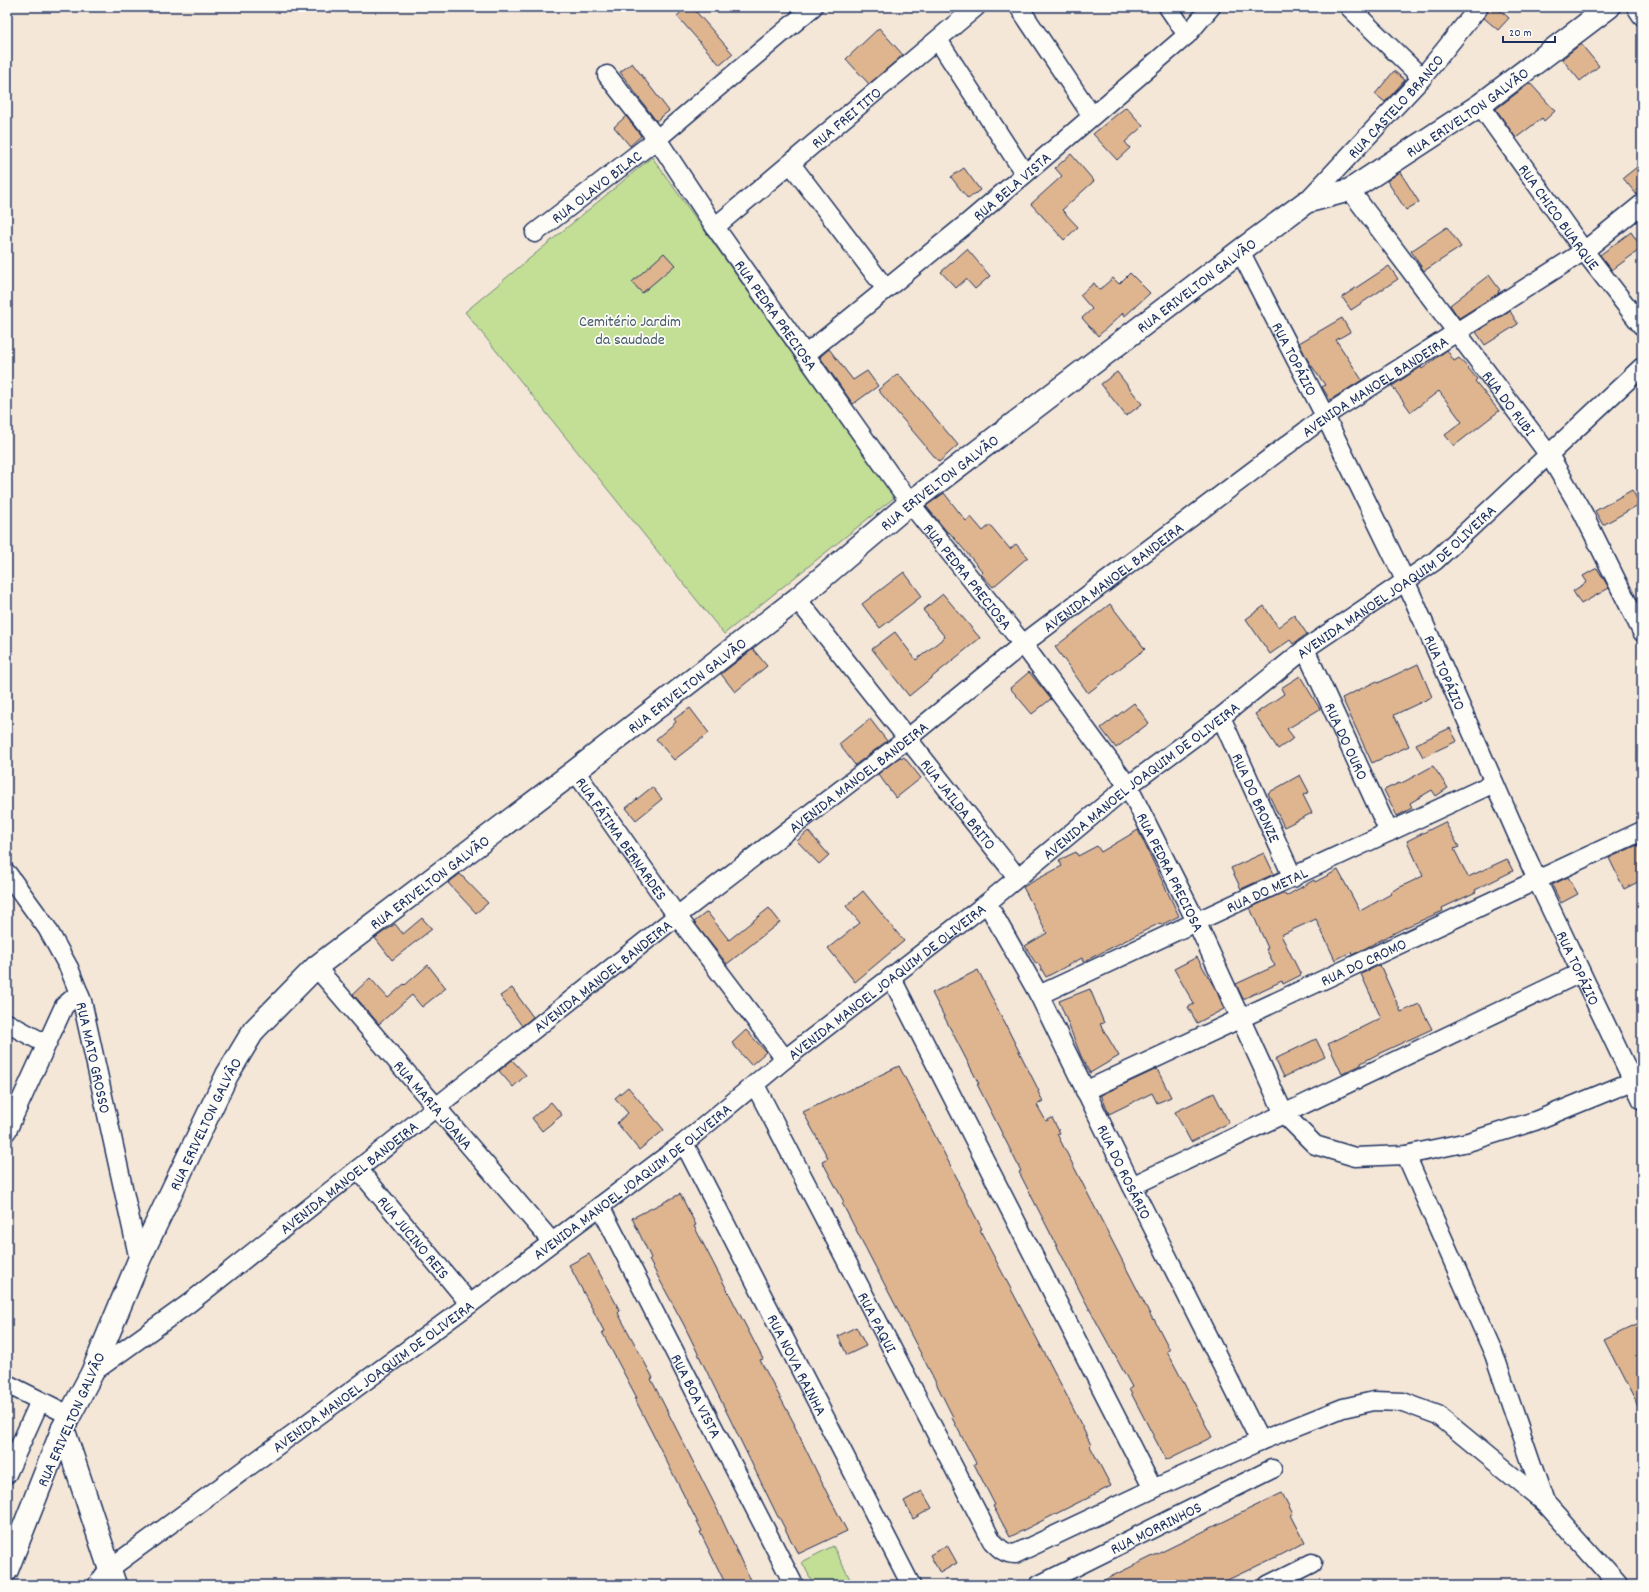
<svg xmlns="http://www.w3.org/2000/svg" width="1649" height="1592" font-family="Dekko,sans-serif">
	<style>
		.green { fill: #c3de95; stroke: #6f867a }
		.building { fill: #dfb590; stroke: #1b2f5e }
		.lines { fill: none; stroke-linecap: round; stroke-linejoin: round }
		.minor-casing { stroke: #1b2f5e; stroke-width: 21 }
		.tertiary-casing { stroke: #1b2f5e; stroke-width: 25 }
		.secondary-casing { stroke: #1b2f5e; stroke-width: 25 }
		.minor { stroke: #fdfcf7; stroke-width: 18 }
		.tertiary { stroke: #fdfcf7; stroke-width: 22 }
		.secondary { stroke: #fdfcf7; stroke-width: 22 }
		.labels { text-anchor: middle; stroke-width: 3.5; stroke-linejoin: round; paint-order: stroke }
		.street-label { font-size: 16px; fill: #1b2f5e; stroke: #fdfcf7 }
		.park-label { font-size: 16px; fill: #455b6c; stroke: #fdfcf7 }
	</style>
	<rect width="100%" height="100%" fill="#f4e7d8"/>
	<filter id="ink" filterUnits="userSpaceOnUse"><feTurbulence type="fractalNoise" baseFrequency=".025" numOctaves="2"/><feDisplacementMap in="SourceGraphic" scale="8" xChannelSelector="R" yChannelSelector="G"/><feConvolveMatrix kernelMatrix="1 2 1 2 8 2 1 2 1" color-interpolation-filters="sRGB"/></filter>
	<g filter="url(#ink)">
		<g class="green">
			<path d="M652,157L895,497L724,634L465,312Z"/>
			<path d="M833,1546L853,1585H814L802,1562Z"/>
		</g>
		<g class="building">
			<path d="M687,7H692L733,54L720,65L677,16Z"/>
			<path d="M1490,7H1496L1509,18L1498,30L1484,18Z"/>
			<path d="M879,28L903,55L869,84L846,59Z"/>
			<path d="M1581,44L1599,66L1580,81L1562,59Z"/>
			<path d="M632,63L669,111L656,121L620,72Z"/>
			<path d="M1394,71L1405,80L1385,102L1375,94Z"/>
			<path d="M1530,83L1555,111L1544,121L1542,118L1516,138L1496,109Z"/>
			<path d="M1126,107L1143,126L1125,142L1130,148L1117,160L1093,134Z"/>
			<path d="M626,116L641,136L630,146L614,127Z"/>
			<path d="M1071,154L1094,181L1062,210L1078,227L1064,240L1031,204L1062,176L1055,168Z"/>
			<path d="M1642,163V194L1637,195L1623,178Z"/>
			<path d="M964,168L980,190L968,199L951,177Z"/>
			<path d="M1400,172L1419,202L1406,210L1387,181Z"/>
			<path d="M1447,227L1461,247L1424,271L1411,251Z"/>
			<path d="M1631,232L1642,248L1612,270L1600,255Z"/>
			<path d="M967,249L990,276L975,289L966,279L956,288L941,272Z"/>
			<path d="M664,253L675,265L642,293L632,282Z"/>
			<path d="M1389,266L1398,279L1351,310L1342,297Z"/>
			<path d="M1130,273L1150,293L1125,316L1123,313L1098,336L1082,318L1092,309L1080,295L1094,283L1099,290L1113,278L1119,284Z"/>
			<path d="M1489,275L1500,290L1498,291L1499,293L1459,318L1450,305Z"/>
			<path d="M1510,311L1518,324L1485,345L1476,332Z"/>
			<path d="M1342,318L1350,332L1336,340L1362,380L1330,400L1322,387L1325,385L1307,359L1299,343Z"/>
			<path d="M829,349L853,380L867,371L878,386L853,404L820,357Z"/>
			<path d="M1447,350L1454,361L1459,358L1468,368L1477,379L1475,381L1499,411L1454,446L1445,435L1462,422L1439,391L1411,412L1392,386L1421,367L1422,369Z"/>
			<path d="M1117,372L1142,404L1126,416L1101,384Z"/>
			<path d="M898,374L958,445L939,462L878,390Z"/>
			<path d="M1632,490L1640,504L1603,525L1595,511Z"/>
			<path d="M944,493L966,521L971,517L983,531L990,525L1010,549L1016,544L1028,557L993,587L981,574L983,572L949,532L948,533L926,506Z"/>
			<path d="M1597,568L1609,588L1581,604L1573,591L1587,582L1583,576Z"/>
			<path d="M904,572L922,596L880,628L862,604Z"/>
			<path d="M943,594L980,638L909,696L872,649L895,632L916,660L945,637L923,610Z"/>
			<path d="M1110,604L1145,649L1088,693L1055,647Z"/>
			<path d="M1264,606L1278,627L1294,615L1307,634L1293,644L1290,640L1270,654L1246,619Z"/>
			<path d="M753,649L767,666L735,692L721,674Z"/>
			<path d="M1418,664L1432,697L1394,715L1409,746L1372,763L1342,698L1377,681L1378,683Z"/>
			<path d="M1029,672L1051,699L1032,714L1010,688Z"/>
			<path d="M1300,676L1320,709L1287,729L1294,738L1278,749L1255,714L1284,694L1281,688Z"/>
			<path d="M1134,703L1149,723L1116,748L1101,728Z"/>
			<path d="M690,708L709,733L674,760L656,739L676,722L674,719Z"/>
			<path d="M870,719L887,741L855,765L839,744Z"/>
			<path d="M1450,728L1457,741L1423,757L1416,744Z"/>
			<path d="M900,757L901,759L904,757L921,778L896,798L878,774Z"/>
			<path d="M1433,766L1448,788L1436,796L1432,790L1410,803L1412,808L1397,816L1384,790L1399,783L1400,784Z"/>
			<path d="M1300,775L1309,792L1303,795L1312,813L1284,827L1268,793Z"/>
			<path d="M652,787L662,799L636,820L626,808Z"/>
			<path d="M1445,822L1459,847L1454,849L1468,877L1507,859L1513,871L1475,890L1476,892L1442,908L1443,911L1406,927L1352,955L1351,952L1335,960L1316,919L1281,935L1301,975L1283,984L1282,981L1243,999L1236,984L1275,966L1266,949L1268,948L1250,908L1282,893H1284L1286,896L1314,880L1315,882L1338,870L1360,911L1391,894L1390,892L1423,876L1407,841Z"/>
			<path d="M1138,830L1179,916L1161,925L1160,923L1083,962L1082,958L1046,977L1038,963L1036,964L1025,946L1047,933L1023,887L1062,866L1059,860L1076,852L1078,856L1097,846L1101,852Z"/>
			<path d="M808,831L829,855L819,864L797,841Z"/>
			<path d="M1642,843V880L1624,889L1609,858Z"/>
			<path d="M1264,853L1274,874L1241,889L1231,868Z"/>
			<path d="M460,874L488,903L476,913L448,883Z"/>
			<path d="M1568,877L1578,894L1561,903L1552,885Z"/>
			<path d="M863,891L904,941L855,982L828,948L860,923L846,906Z"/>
			<path d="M769,908L780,922L727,964L694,922L707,912L729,940Z"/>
			<path d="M422,918L432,929L392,960L375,938L395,924L403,934Z"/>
			<path d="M1197,957L1217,992L1224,1009L1197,1023L1188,1007L1194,1004L1174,969Z"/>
			<path d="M428,965L446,988L422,1007L412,995L379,1024L353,994L370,978L388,998L404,984L405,985Z"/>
			<path d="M1380,965L1401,1012L1419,1004L1432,1029L1378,1054L1361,1063V1065L1342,1074L1328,1044L1381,1018L1361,974Z"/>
			<path d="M978,970L1039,1091L1038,1092L1043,1101L1037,1105L1046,1121L1052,1118L1060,1133L1057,1134L1153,1320L1154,1319L1170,1350L1167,1351L1212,1437L1166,1460L1129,1389L1132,1387L1084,1299L1040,1213L1019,1172L1021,1171L977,1084H979L932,993Z"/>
			<path d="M512,988L533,1017L522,1026L500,996Z"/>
			<path d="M1090,989L1104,1023L1100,1024L1119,1056L1090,1073L1081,1056L1059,1001Z"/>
			<path d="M746,1030L766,1052L751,1065L732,1043Z"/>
			<path d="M1316,1039L1325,1057L1284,1077L1275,1059Z"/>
			<path d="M512,1060L526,1075L513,1087L499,1071Z"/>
			<path d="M899,1066L959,1182L958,1183L982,1229L980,1230L1068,1398L1091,1445L1090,1446L1111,1486L1010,1537L993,1506L995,1505L974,1464L976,1463L952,1418L953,1417L931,1373L842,1203L844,1202L822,1161L828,1158L803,1112Z"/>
			<path d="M1157,1069L1171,1097L1157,1103L1152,1093L1109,1114L1101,1095Z"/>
			<path d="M628,1087L664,1130L639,1150L617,1123L628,1113L615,1098Z"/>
			<path d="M1214,1093L1229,1123L1191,1142L1175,1112Z"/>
			<path d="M551,1102L562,1115L542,1131L532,1118Z"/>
			<path d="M680,1194L696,1225L694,1226L763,1359L760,1360L795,1425H794L827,1493L847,1531L798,1554L779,1517H778L684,1325L649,1260L651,1258L632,1218Z"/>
			<path d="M589,1254L620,1311L618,1313L653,1378L651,1379L719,1513L750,1580L739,1585H726L700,1532L702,1531L635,1399L637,1398L602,1332L604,1331L569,1265Z"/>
			<path d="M1642,1322V1414L1604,1340Z"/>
			<path d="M856,1327L866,1346L847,1355L838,1336Z"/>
			<path d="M922,1491L932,1508L913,1519L904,1501Z"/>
			<path d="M1282,1493L1293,1514L1291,1515L1305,1542L1278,1556L1217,1585H1094Z"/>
			<path d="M947,1545L957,1563L940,1573L930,1555Z"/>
		</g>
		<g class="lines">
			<defs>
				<g id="minor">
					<path d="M1019,7L1092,116"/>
					<path d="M1168,7L1187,35"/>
					<path d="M1349,7L1422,78"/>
					<path d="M1636,7L1642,16"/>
					<path d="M938,40L1025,174"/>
					<path id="s1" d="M607,75L657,139L715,227L910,503L1023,644L1128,786L1196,921L1284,1114L1315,1145L1355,1157L1406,1155L1468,1142L1535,1121L1633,1081"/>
					<path id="s2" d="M1480,105L1584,251L1642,326"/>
					<path d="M791,164L886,289"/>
					<path id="s3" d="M1350,190L1549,455L1583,513L1642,632"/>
					<path id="s4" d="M1306,202L1422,78L1479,7"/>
					<path id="s5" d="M715,227L976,7"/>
					<path id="s6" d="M535,233L657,139L813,7"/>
					<path id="s7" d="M1240,251L1325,416L1405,580L1537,880L1642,1100"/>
					<path id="s8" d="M805,355L965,225L1025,174L1187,35L1211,7"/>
					<path id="s9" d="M797,599L1017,877"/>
					<path id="s10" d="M1305,649L1389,832"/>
					<path id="s11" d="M1221,717L1293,878"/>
					<path id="s12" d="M575,771L677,916L785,1059"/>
					<path id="s13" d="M7,873L47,928L69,968L82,1001L139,1260"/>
					<path id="s14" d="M987,903L1039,995L1132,1186L1260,1441"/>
					<path id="s15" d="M316,967L552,1242"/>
					<path d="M891,977L1153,1489"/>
					<path id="s16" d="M1039,995L1494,783"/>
					<path d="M7,1023L46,1044"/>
					<path id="s17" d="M755,1085L992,1541C999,1548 1004,1554 1015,1554L1153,1489L1260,1441L1343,1408L1374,1401L1403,1402L1438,1415L1545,1503L1618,1585"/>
					<path id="s18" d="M1085,1091L1642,831"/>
					<path d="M7,1131L64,1006L79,993"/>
					<path id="s19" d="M684,1143L911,1585"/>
					<path d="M1406,1155L1494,1354L1545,1503"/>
					<path id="s20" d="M358,1169L470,1304"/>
					<path d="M1132,1186L1580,973"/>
					<path id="s21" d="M600,1206L794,1585"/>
					<path id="s22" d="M92,1373L188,1304L677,916L908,738L1023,644L1331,412L1584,251L1642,204"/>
					<path d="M7,1384L69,1415"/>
					<path d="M7,1474L40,1401"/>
					<path id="s23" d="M97,1585L109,1569L470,1304L684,1143L785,1059L987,903L1128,786L1221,717L1305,649L1435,561L1642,367"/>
					<path id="s24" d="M1039,1585L1272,1469"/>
					<path d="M1268,1585L1312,1563"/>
				</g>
				<g id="tertiary">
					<path d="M63,1428L115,1585"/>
					<path d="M7,1570L63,1428"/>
				</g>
				<g id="secondary">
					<path id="s25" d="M63,1428L92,1373L139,1260L227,1075L254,1030L316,967L575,771L797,599L910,503L1240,251L1306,202L1350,190L1480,105L1609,7"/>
				</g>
			</defs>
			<use href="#minor" class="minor-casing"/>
			<use href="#tertiary" class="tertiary-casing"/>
			<use href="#secondary" class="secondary-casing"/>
			<use href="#minor" class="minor"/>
			<use href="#tertiary" class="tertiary"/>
			<use href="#secondary" class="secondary"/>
		</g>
	</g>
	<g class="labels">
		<g class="street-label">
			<text dy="6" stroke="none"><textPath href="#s4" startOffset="131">RUA CASTELO BRANCO</textPath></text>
			<text dy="6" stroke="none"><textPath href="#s25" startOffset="1968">RUA ERIVELTON GALVÃO</textPath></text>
			<text dy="6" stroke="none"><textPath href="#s5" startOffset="171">RUA FREI TITO</textPath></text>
			<text dy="6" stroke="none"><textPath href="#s8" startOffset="267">RUA BELA VISTA</textPath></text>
			<text dy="6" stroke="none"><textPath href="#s6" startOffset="77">RUA OLAVO BILAC</textPath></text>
			<text dy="6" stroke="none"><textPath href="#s2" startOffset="137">RUA CHICO BUARQUE</textPath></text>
			<text dy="6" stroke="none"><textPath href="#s25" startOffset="1644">RUA ERIVELTON GALVÃO</textPath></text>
			<text dy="6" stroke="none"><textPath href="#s1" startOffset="294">RUA PEDRA PRECIOSA</textPath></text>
			<text dy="6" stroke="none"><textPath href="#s7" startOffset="121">RUA TOPÁZIO</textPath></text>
			<text dy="6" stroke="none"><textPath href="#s22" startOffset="1619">AVENIDA MANOEL BANDEIRA</textPath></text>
			<text dy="6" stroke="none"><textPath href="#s3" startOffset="266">RUA DO RUBI</textPath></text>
			<text dy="6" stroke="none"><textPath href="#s25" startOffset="1320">RUA ERIVELTON GALVÃO</textPath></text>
			<text dy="6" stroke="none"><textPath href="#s1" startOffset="618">RUA PEDRA PRECIOSA</textPath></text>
			<text dy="6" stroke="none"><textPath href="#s22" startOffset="1295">AVENIDA MANOEL BANDEIRA</textPath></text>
			<text dy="6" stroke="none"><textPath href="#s23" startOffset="1643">AVENIDA MANOEL JOAQUIM DE OLIVEIRA</textPath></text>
			<text dy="6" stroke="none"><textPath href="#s7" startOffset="469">RUA TOPÁZIO</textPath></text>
			<text dy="6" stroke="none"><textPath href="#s25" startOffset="996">RUA ERIVELTON GALVÃO</textPath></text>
			<text dy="6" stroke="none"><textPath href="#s10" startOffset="101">RUA DO OURO</textPath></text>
			<text dy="6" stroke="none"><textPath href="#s22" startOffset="971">AVENIDA MANOEL BANDEIRA</textPath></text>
			<text dy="6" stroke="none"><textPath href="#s23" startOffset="1319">AVENIDA MANOEL JOAQUIM DE OLIVEIRA</textPath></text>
			<text dy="6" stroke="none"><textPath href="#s11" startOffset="88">RUA DO BRONZE</textPath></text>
			<text dy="6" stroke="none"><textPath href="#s9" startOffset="261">RUA JAILDA BRITO</textPath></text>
			<text dy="6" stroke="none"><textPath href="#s12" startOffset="82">RUA FÁTIMA BERNARDES</textPath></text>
			<text dy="6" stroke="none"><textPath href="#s1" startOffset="978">RUA PEDRA PRECIOSA</textPath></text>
			<text dy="6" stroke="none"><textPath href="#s25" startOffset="672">RUA ERIVELTON GALVÃO</textPath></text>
			<text dy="6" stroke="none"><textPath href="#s16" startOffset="251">RUA DO METAL</textPath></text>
			<text dy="6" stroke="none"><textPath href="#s18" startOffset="307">RUA DO CROMO</textPath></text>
			<text dy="6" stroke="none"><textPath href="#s7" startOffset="793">RUA TOPÁZIO</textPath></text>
			<text dy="6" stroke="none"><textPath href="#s22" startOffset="647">AVENIDA MANOEL BANDEIRA</textPath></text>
			<text dy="6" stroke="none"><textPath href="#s23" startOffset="995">AVENIDA MANOEL JOAQUIM DE OLIVEIRA</textPath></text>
			<text dy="6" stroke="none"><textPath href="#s13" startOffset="207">RUA MATO GROSSO</textPath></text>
			<text dy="6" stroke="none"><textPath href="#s15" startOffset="181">RUA MARIA JOANA</textPath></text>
			<text dy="6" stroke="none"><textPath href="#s25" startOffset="336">RUA ERIVELTON GALVÃO</textPath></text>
			<text dy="6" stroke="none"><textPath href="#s14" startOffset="302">RUA DO ROSÁRIO</textPath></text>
			<text dy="6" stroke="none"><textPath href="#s22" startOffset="323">AVENIDA MANOEL BANDEIRA</textPath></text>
			<text dy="6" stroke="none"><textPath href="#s23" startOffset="671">AVENIDA MANOEL JOAQUIM DE OLIVEIRA</textPath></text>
			<text dy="6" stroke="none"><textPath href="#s20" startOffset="88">RUA JUCINO REIS</textPath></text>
			<text dy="6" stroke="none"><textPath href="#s17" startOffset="267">RUA PAQUI</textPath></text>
			<text dy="6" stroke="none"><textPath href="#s19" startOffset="249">RUA NOVA RAINHA</textPath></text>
			<text dy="6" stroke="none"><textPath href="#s23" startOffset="347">AVENIDA MANOEL JOAQUIM DE OLIVEIRA</textPath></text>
			<text dy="6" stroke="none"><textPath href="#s21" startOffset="213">RUA BOA VISTA</textPath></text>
			<text transform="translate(70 1419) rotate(-66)" y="6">RUA ERIVELTON GALVÃO</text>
			<text dy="6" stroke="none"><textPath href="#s24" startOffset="130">RUA MORRINHOS</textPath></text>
		</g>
		<g class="park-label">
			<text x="630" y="326">Cemitério Jardim<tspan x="630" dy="18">da saudade</tspan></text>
		</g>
	</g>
	<rect width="1649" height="1592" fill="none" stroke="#fdfcf7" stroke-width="24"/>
	<rect x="12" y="12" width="1625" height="1568" fill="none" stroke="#1b2f5e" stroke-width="1.5" filter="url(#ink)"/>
	<path d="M1503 36v6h52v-6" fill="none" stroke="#1b2f5e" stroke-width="2"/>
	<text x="1509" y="36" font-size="12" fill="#1b2f5e" stroke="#fdfcf7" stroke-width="3" paint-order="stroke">20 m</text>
</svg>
